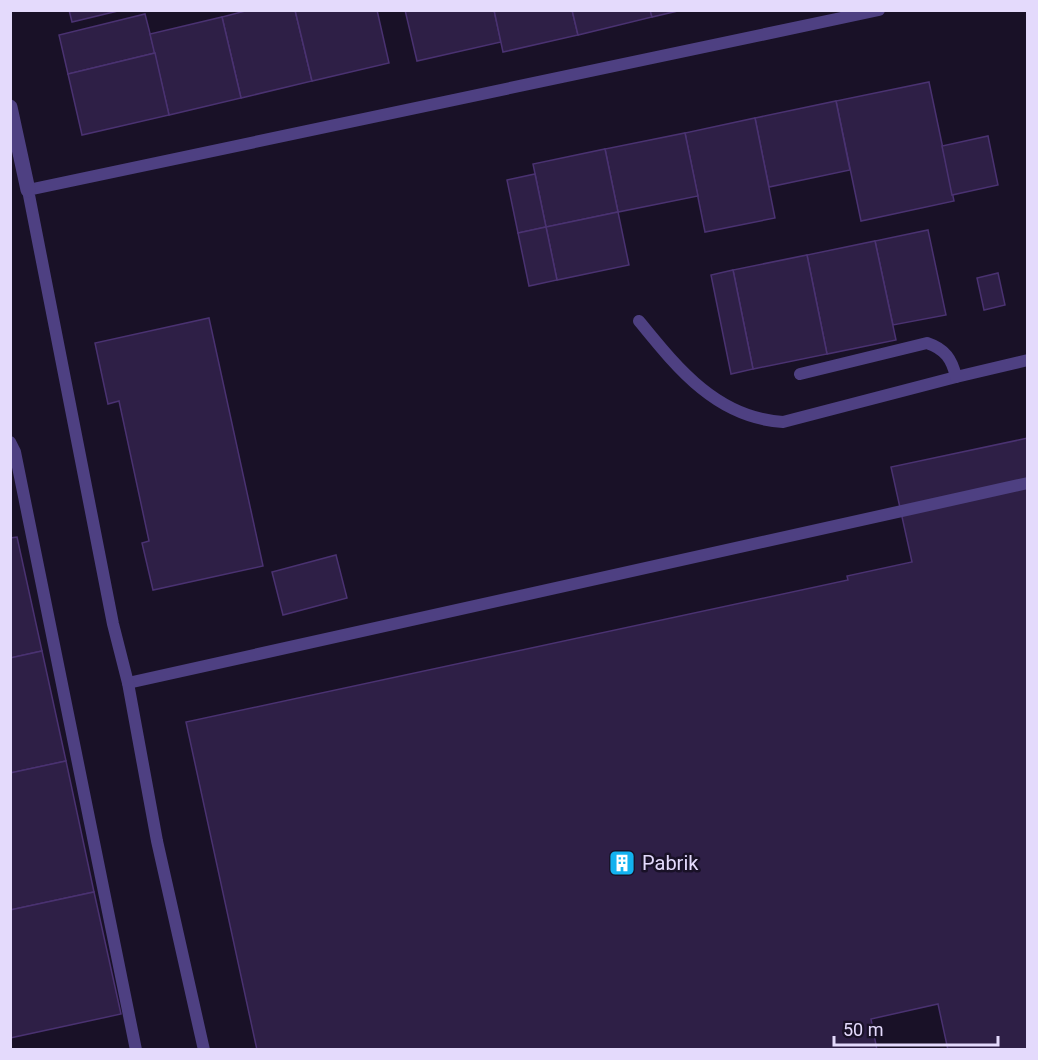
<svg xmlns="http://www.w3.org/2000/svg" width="1038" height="1060" font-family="Roboto,sans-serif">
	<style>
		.building { fill: #2e1f46; stroke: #4a3271; stroke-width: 1.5 }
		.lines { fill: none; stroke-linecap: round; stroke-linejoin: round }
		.service { stroke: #4e4082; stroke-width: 12 }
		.minor { stroke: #4e4082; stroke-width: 15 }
		.labels { text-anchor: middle; stroke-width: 5; stroke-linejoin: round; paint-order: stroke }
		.poi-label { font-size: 20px; fill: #e4dafc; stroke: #191127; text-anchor: start }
	</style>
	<rect width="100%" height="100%" fill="#191127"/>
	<g class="building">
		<path d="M69,10H122L72,22Z"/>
		<path d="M249,10H295L312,81L241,98L222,17Z"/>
		<path d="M295,10H377L389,63L312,81Z"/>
		<path d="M405,10H494L501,42L417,61Z"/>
		<path d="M494,10H572L578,35L503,52Z"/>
		<path d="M572,10H650L652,17L578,35Z"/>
		<path d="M650,10H682L652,17Z"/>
		<path d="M145,14L155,53L68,74L59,35Z"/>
		<path d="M222,17L241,98L169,115L150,34Z"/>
		<path d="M155,53L169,115L82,135L68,74Z"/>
		<path d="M929,82L954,201L861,221L836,101Z"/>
		<path d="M836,101L850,170L769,187L755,118Z"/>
		<path d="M755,118L775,218L705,232L685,133Z"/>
		<path d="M685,133L698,196L618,212L605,149Z"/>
		<path d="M988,136L998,185L952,195L942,146Z"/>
		<path d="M605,149L618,212L546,227L533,164Z"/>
		<path d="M535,174L546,227L518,233L507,180Z"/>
		<path d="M618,212L629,265L557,280L546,227Z"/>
		<path d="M546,227L557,280L529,286L518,233Z"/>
		<path d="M928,230L946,315L893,325L875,241Z"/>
		<path d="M875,241L896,340L827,354L807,255Z"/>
		<path d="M807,255L827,354L753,369L733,270Z"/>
		<path d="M733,270L753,369L731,374L711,275Z"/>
		<path d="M998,273L1005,305L984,310L977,278Z"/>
		<path d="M209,318L263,566L153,590L142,543L149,541L119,401L108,404L95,343Z"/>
		<path d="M1028,438V1050H948L938,1004L871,1019L877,1050H257L186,722L848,580L847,576L912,562L891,467Z"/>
		<path d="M17,537L42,651L10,658V538Z"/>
		<path d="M336,555L347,598L283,615L272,572Z"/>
		<path d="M42,651L66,761L10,773V658Z"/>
		<path d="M66,761L94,892L10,910V773Z"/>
		<path d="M94,892L121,1014L10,1038V910Z"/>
	</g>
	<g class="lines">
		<g class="service">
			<path d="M639,321C678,369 717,418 783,422L956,377"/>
			<path d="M800,374L927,343C945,349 952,359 956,377L1028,360"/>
			<path d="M10,442L15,452L136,1050"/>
			<path d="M128,683L1028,483"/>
			<path d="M204,1050L157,841L128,683L113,624L28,190L879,10"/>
		</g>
		<path class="minor" d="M10,107L28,190"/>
	</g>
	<defs>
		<symbol id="building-square" viewBox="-11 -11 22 22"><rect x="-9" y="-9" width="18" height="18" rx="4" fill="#13b2ef" stroke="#191127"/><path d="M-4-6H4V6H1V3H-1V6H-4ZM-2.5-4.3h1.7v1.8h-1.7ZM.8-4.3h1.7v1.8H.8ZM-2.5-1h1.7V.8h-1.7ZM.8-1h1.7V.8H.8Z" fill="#fff"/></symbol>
	</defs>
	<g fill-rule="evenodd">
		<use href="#building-square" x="607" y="848" width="30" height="30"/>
	</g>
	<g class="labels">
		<g class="poi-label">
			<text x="642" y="870">Pabrik</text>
		</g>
	</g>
	<rect width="1038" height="1060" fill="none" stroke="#e4dafc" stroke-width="24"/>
	<path d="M834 1036v9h164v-9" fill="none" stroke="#e4dafc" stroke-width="3"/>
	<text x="843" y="1036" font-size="18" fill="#e4dafc" stroke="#191127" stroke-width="4.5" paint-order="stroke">50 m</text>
</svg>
